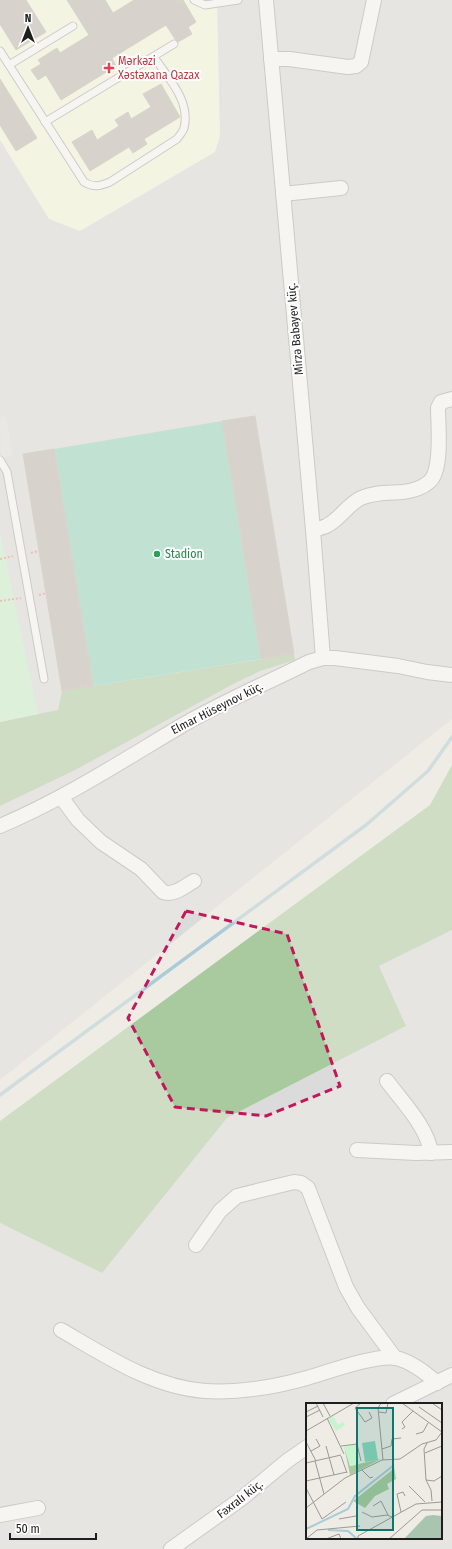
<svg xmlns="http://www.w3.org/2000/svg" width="452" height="1549" font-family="'Fira Sans Condensed',sans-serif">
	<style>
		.residential { fill: #dcdbdb; fill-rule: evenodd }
		.education { fill: #fafce1 }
		.forest { fill: #a8ca9e }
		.park { fill: #c7f4cd }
		.pitch { fill: #8bd6bd }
		.parking { fill: #e2e2e2 }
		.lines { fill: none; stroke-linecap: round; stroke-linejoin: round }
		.stream { stroke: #aacbd8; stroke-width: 3.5 }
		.building { fill: #bbb4ae; stroke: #bfb4a9 }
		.lane-casing { stroke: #a2a2a2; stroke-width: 9 }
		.street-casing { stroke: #a2a2a2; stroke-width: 16 }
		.path { stroke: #ec8b78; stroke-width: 2; stroke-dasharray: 2 2; stroke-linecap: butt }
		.lane { stroke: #fff; stroke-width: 7 }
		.street { stroke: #fff; stroke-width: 14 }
		.marked { fill: none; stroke: #c2185b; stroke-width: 3; stroke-dasharray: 8 5; stroke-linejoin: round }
		.health-dot { fill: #e0444e; stroke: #fff; stroke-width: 1.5 }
		.leisure-dot { fill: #2e9e5b; stroke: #fff; stroke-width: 1.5 }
		.labels { text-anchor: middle; stroke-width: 4; stroke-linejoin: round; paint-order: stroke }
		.health-label { font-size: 12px; fill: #be3a42; stroke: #fff; text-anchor: start }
		.street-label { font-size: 12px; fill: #1e1e1e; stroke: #fff }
		.leisure-label { font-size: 12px; fill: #27864d; stroke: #fff; text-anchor: start }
		.inset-river { fill: none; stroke: #aacbd8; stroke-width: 2 }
		.inset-road { fill: none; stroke: #9b9a95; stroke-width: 1 }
		.view { fill: #0f766e; fill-opacity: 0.15; stroke: #0f766e; stroke-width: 2 }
		.inset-edge { fill: none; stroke: #1e1e1e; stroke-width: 2 }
	</style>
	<rect width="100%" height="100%" fill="#eeece5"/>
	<g class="residential">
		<path d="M0,0H452V719L0,1080Z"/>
		<path d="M452,930V1549H0V1223L102,1273L227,1118L406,1026L379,966ZM307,1404H441V1538H307Z"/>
	</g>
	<path class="education" d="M0,0H217L220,136L215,152L80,231L49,219L0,140Z"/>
	<g class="forest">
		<path d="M294,654L295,660L260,671L235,683L75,770L0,806V722L58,710L62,691Z"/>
		<path d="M452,765V930L379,966L406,1026L227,1118L102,1273L0,1223V1121L430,805Z"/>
	</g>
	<path class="park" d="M0,531L38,714L0,722Z"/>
	<path class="pitch" d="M222,421L261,659L93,686L54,449Z"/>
	<path class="parking" d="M6,416L13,454L1,460L0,417Z"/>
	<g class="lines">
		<path class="stream" d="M0,1095L366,825L428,771L452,737"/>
	</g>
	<g class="building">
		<path d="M0,0H26L46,32L16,50L0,24Z"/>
		<path d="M67,0H105L113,13L134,0H183L196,22L188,27L192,34L178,42L175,39L166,25L112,58L116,66L61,100L46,75L38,80L31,70L41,64L38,60L57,48L60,53L89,35Z"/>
		<path d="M0,79L37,138L16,151L0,125Z"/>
		<path d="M161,84L180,117L144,139L147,144L133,153L129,147L90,171L72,142L92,130L97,140L119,126L115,120L128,112L131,119L151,107L143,94Z"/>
		<path d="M255,416L294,654L261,659L222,421Z"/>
		<path d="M54,449L93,686L62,691L23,454Z"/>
	</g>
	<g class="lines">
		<defs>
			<g id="lane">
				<path d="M194,0L205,5L238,0"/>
				<path d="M0,51L84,182C94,188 100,186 110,182L177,139C179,136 183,132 184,128C191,101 168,78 154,57"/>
				<path d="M9,65L73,26"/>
				<path d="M45,122L174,44"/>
				<path d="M0,460L7,472L44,679"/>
			</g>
			<g id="street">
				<path d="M266,0L313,530L323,658"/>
				<path d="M271,59H289L348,67L356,66L361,62L374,0"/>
				<path d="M283,194L341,188"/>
				<path d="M313,530C318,528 324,528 328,525C341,518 348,504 361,498C374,492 389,493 403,492C412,491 422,488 429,482C443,471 438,425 438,408L441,402L452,399"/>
				<path d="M61,797L78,820L101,842L141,869L163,892C174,896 185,886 194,881"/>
				<path d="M0,826C64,799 122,761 181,726C222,702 267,683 309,662L323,658H335L398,666L427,672L452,675"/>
				<path d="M387,1081C402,1101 428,1128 431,1153"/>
				<path d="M357,1150L416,1153L452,1152"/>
				<path d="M196,1245L220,1211L237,1196L294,1182L301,1183L308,1188L346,1287L358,1308L395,1358"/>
				<path d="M61,1330C106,1356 152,1387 205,1391C239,1393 275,1387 307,1378C328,1372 377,1354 396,1358C412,1362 425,1372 437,1383"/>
				<path d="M393,1404L452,1375"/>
				<path d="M0,1515L38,1508"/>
				<path d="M171,1549L241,1499L287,1461L307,1447"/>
			</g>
		</defs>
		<use href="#lane" class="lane-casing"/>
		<use href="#street" class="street-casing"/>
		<g class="path">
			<path d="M31,553L39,551"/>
			<path d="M0,559L13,556"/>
			<path d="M39,595L46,593"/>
			<path d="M0,601L21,598"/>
		</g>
		<use href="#lane" class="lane"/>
		<use href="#street" class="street"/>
	</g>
	<path d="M0 0H452V1549H0ZM186,911L287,934L340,1086L266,1116L175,1107L128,1018Z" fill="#eeece5" fill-opacity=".55" fill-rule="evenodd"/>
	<path class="marked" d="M186,911L287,934L340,1086L266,1116L175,1107L128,1018Z"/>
	<path class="health-dot" d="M107 62h4v4h4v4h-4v4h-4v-4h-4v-4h4z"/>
	<circle class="leisure-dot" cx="157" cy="554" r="4"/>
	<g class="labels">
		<g class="health-label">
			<text x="118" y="65">Mərkəzi<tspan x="118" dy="14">Xəstəxana Qazax</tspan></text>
		</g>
		<g class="street-label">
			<text transform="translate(295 329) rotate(-95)" y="4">Mirzə Babayev küç.</text>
			<text transform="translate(217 708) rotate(-27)" y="4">Elmar Hüseynov küç.</text>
			<text transform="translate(240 1499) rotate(-38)" y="4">Fəxralı küç.</text>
		</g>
		<g class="leisure-label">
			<text x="165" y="558">Stadion</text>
		</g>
	</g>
	<g transform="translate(306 1403)">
		<rect width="136" height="136" fill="#eeece5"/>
		<path d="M38,43L44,63L75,56L44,72ZM88,63L90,76L81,81L83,86L69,93L59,105L47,98L85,68Z" fill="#a8ca9e"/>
		<path d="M127,112L136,113V136H98L120,113Z" fill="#a9c5af"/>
		<path d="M27,13L32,22L37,19L39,22L30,28L22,15ZM50,41L54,61L44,63L38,43Z" fill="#c7f4cd"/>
		<path d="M69,38L72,57L59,59L56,40Z" fill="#8bd6bd"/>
		<path class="inset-river" d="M0,126L42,106L49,93L88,62M22,127L42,128L50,135"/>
		<path class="inset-road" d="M10,0L17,14M17,0L24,13M55,0L49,5L59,19L66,15L63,9M75,0L72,5L77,57M96,0L136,29M126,0L136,7M113,4L136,20M0,9L12,3M73,9L80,10L82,0M0,14L14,7M21,15L38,51M96,26L99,24L96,19L107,8M0,28L48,0M110,31L117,29L122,20M0,39L10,58M121,40L118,46L120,77L125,87L126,98M20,43L28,72M35,43L51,41L55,58M76,46L85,43L86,36L95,35M5,48L14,43L10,36M119,50L136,43M35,53L41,70M9,58L18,91M0,60L35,52M56,67L64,75L67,74M120,77L128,78L136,73M0,78L41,69M103,83L119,99M0,85L16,116L40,99M67,103L75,98L82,112M0,105L39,75L76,57L94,56L116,41L130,37L136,29M56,109L66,114L81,112L86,114M95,109L91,91L97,89L99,93M33,116L50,113M0,136L11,127L54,123M20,136L33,131L35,136M52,136V133L110,101L136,99M83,136L116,107H136"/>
		<path class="view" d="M51,5H87V127H51Z"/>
		<rect width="136" height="136" class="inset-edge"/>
	</g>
	<g transform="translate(28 28)" stroke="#ffffff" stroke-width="3" paint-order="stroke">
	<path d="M0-3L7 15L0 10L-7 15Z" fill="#1e1e1e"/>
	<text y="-6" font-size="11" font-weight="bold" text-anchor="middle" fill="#1e1e1e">N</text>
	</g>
	<path d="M10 1533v6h86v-6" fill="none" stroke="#1e1e1e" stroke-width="2"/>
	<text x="16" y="1533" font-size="12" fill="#1e1e1e" stroke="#ffffff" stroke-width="3" paint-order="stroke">50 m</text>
</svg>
